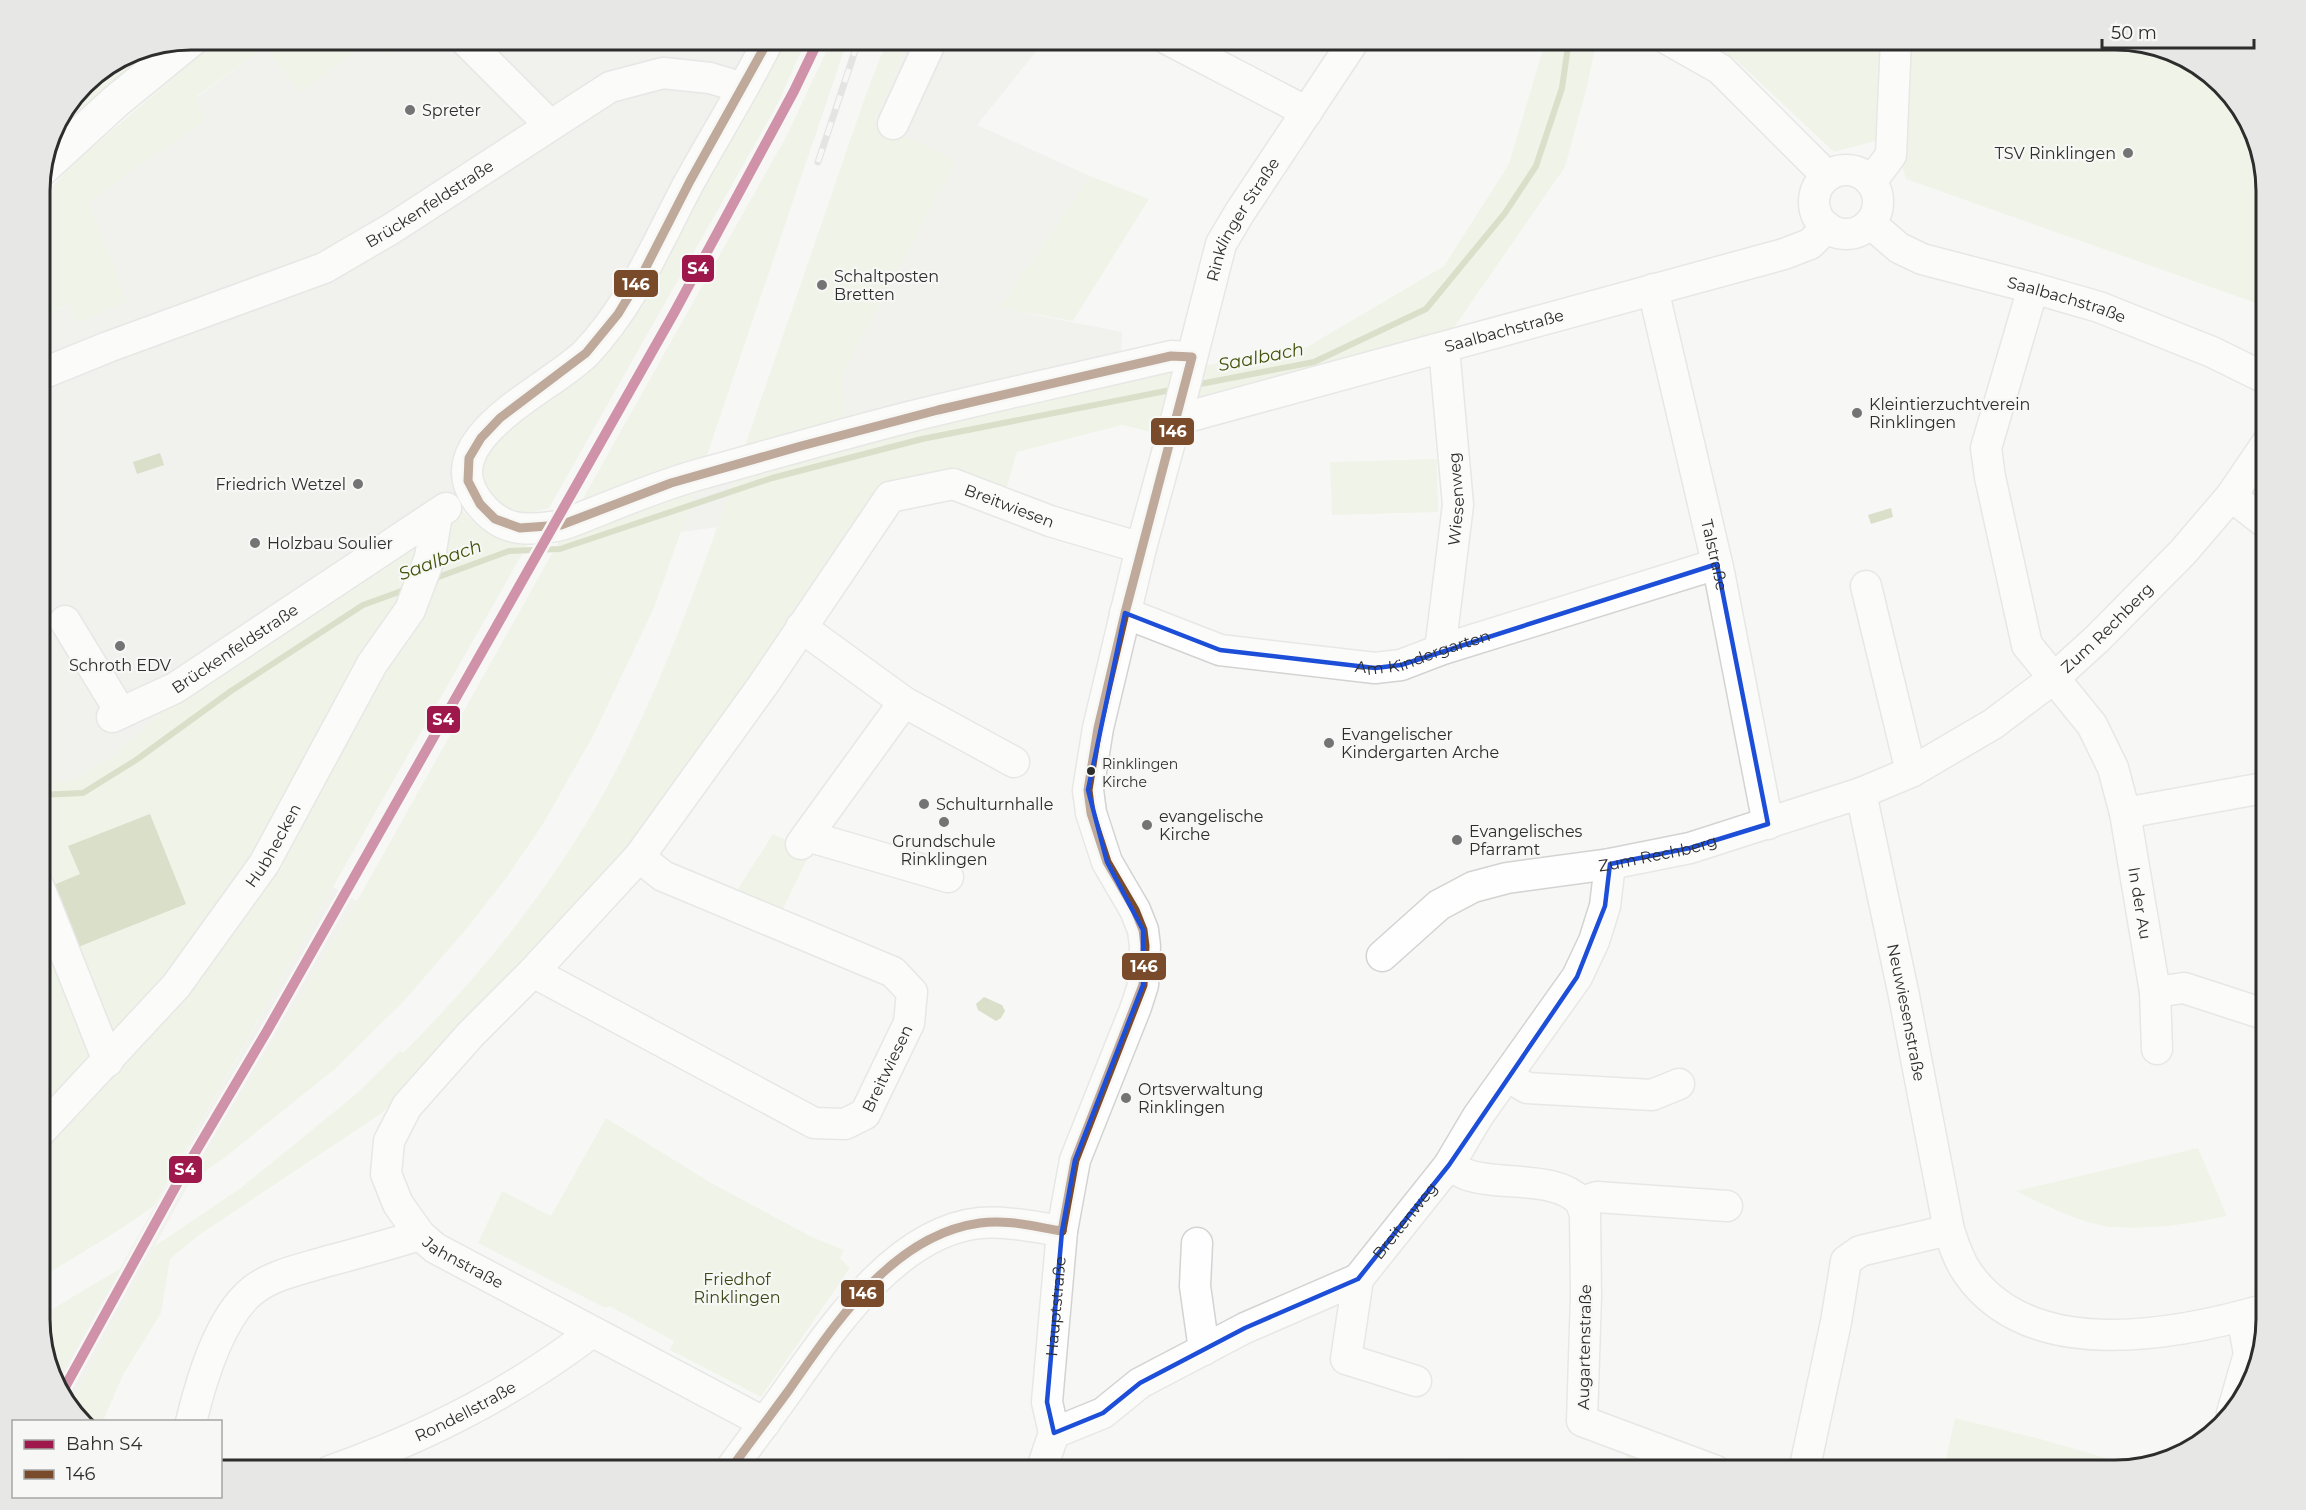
<svg xmlns="http://www.w3.org/2000/svg" width="2306" height="1510" font-family="Montserrat,sans-serif">
	<style>
		.built { fill: #e8eae4 }
		.green { fill: #e6eed6 }
		.water { fill: #b3c093 }
		.lines { fill: none; stroke-linecap: round; stroke-linejoin: round }
		.stream { stroke: #b3c093; stroke-width: 6 }
		.minor-casing { stroke: #d3d3d2; stroke-width: 33 }
		.major-casing { stroke: #d3d3d2; stroke-width: 36 }
		.minor { stroke: #fefefe; stroke-width: 30 }
		.major { stroke: #fefefe; stroke-width: 33 }
		.rail-casing { stroke: #ccc; stroke-width: 7 }
		.rail { stroke: #f7f8f5; stroke-width: 4.5; stroke-dasharray: 14; stroke-linecap: butt }
		.bus-1-casing { stroke: #f7f8f5; stroke-width: 14 }
		.bus-1 { stroke: #7a4b2a; stroke-width: 9 }
		.rail-1-casing { stroke: #f7f8f5; stroke-width: 15 }
		.rail-1 { stroke: #9f184c; stroke-width: 10 }
		.marked { fill: none; stroke: #1d4ed8; stroke-width: 4.5; stroke-linejoin: round }
		.poi-dot { fill: #737473; stroke: #f7f8f5; stroke-width: 2 }
		.bus-dot { fill: #2c2d2c; stroke: #f7f8f5; stroke-width: 2 }
		.labels { text-anchor: middle; stroke-width: 4.5; stroke-linejoin: round; paint-order: stroke }
		.bus-label { font-size: 14px; fill: #2c2d2c; stroke: #f7f8f5; text-anchor: start }
		.poi-label { font-size: 16px; fill: #2c2d2c; stroke: #f7f8f5; text-anchor: start }
		.street-label { font-size: 16px; fill: #2c2d2c; stroke: #f7f8f5 }
		.park-label { font-size: 16px; fill: #3b4818; stroke: #f7f8f5 }
		.water-label { font-size: 18px; font-style: italic; fill: #425309; stroke: #f7f8f5 }
		.rim { fill: none; stroke: #2c2d2c; stroke-width: 3 }
		.line-badge { stroke: #f7f8f5; stroke-width: 2 }
		.badge-label { font-size: 16px; text-anchor: middle; font-weight: bold; fill: #fff }
	</style>
	<rect width="100%" height="100%" fill="#f7f7f6"/>
	<g class="built">
		<path d="M409,39H780L692,197L475,478L462,510L429,529L179,696L113,756L74,779L39,784V316L69,304L77,323L89,201L206,120L196,98L265,47L300,93L369,41L386,56Z"/>
		<path d="M910,39H1046L977,125L1090,176L1000,308L1122,332L1120,380L847,444L843,374L956,161L874,121Z"/>
		<path d="M742,456L718,527L681,532L705,461Z"/>
		<path d="M333,887L357,901L192,1178L102,1342L70,1407L59,1395L56,1383Z"/>
	</g>
	<g class="green">
		<path d="M219,39H409L386,56L369,42L300,94L265,47L196,97L206,120L89,201L127,302L76,323L68,304L39,316V201L75,162Z"/>
		<path d="M780,39H807L776,107L549,508L519,516L497,512L475,478L487,438L604,342Z"/>
		<path d="M832,39H848L681,532L653,610L593,736L543,824L507,877L468,927L403,1002L335,1069L223,1159L189,1182L357,901L787,135Z"/>
		<path d="M888,39H910L874,121L956,161L843,374L847,444L1174,369L1155,433L1122,425L1017,452L1006,490L881,488L753,678L629,847L382,1113L199,1235L170,1259L161,1313L123,1375L103,1421H84L70,1407L102,1342L155,1246L242,1187L356,1094L400,1051L403,1053C491,965 570,864 626,751C673,656 708,555 742,454C771,371 799,288 828,205C847,150 865,93 888,39Z"/>
		<path d="M1546,39H1597L1586,91L1565,167L1453,329L1189,405L1197,367L1307,347L1444,266L1509,164Z"/>
		<path d="M1705,39H2115L2199,64L2247,115L2267,190V307L1906,179L1898,151L1875,141L1834,152L1737,61Z"/>
		<path d="M168,44L47,148L51,132L84,83L133,50Z"/>
		<path d="M1090,176L1149,199L1073,321L999,308Z"/>
		<path d="M1437,459L1438,512L1332,515L1330,462Z"/>
		<path d="M462,510C479,530 502,547 529,542L333,887L154,1206L116,1232L39,1279V784L74,779L113,756L179,696L429,529Z"/>
		<path d="M773,834L811,851L783,909L736,892Z"/>
		<path d="M606,1118L713,1184L814,1238L844,1250L840,1258L850,1268L761,1397L670,1350L674,1341L609,1306L605,1308L478,1243L502,1191L551,1216Z"/>
		<path d="M2198,1148L2227,1216C2189,1224 2151,1230 2111,1227C2082,1224 2042,1204 2016,1191Z"/>
		<path d="M121,1268L115,1279L56,1383L39,1329V1317Z"/>
		<path d="M1955,1418L2040,1439L2120,1462L2118,1470L1943,1471Z"/>
		<path d="M1627,1455L1714,1471H1625Z"/>
		<path d="M1453,1458L1556,1462L1590,1471H1315L1321,1468Z"/>
	</g>
	<g class="water">
		<path d="M160,453L164,465L137,474L133,462Z"/>
		<path d="M1891,508L1893,517L1871,524L1868,515Z"/>
		<path d="M150,814L186,904L68,951L44,889L80,874L68,846Z"/>
		<path d="M984,997L1002,1005L1005,1011L1001,1018L996,1021L978,1010L976,1004Z"/>
	</g>
	<g class="lines">
		<g class="stream">
			<path d="M1195,385L1314,362L1426,309L1505,213L1536,166L1562,88L1569,39"/>
			<path d="M433,579L509,551L560,549L772,478L922,439L1176,389"/>
			<path d="M39,795L83,793L136,760L231,691L363,605L407,589"/>
		</g>
		<defs>
			<g id="minor">
				<path d="M464,39L550,125"/>
				<path d="M769,39C745,88 716,134 690,181C658,240 633,304 586,353C551,389 427,440 480,504C500,529 521,531 550,527C565,526 579,518 593,513C628,499 662,485 697,475C766,456 835,436 905,418C993,396 1082,377 1171,356L1192,357"/>
				<path d="M1167,39L1307,112"/>
				<path d="M1667,39L1720,69L1827,176"/>
				<path d="M893,124L932,39"/>
				<circle cx="1846" cy="202" r="32"/>
				<path d="M1871,182L1891,155L1896,39"/>
				<path id="s1" d="M1870,223L1899,248L1922,259L2033,288L2099,307L2212,352L2267,379"/>
				<path id="s2" d="M2033,288L1986,448L1990,477L2027,645L2092,725L2113,768L2125,813L2155,992L2157,1049"/>
				<path id="s3" d="M1653,289L1719,572L1768,824"/>
				<path id="s4" d="M39,375L108,347L324,268L391,229L610,87L663,73L710,78L743,88"/>
				<path id="s5" d="M1176,420L1784,254L1810,244L1827,227"/>
				<path d="M2231,496L2267,524"/>
				<path d="M1866,586L1911,772"/>
				<path id="s6" d="M1125,613L1220,650L1375,668L1401,665L1440,650L1717,564"/>
				<path d="M65,621L121,713"/>
				<path d="M801,627L904,702L801,844"/>
				<path id="s7" d="M1440,650L1458,505L1444,348"/>
				<path d="M904,702L1014,762"/>
				<path id="s8" d="M112,717L175,688L446,508"/>
				<path id="s9" d="M1861,793L1904,996L1949,1230C1954,1245 1958,1259 1967,1272C2030,1364 2177,1335 2267,1309"/>
				<path d="M2125,813L2258,789L2267,790"/>
				<path d="M807,836L948,877"/>
				<path d="M39,887L108,1061"/>
				<path id="s10" d="M1382,956L1439,905L1473,887L1507,878L1610,864L1690,848L1861,793L1911,772L1993,724L2054,678L2097,639L2183,552L2231,496L2267,443"/>
				<path id="s11" d="M533,972L814,1123L845,1124L865,1114L909,1023L912,992L893,972L663,876L639,857"/>
				<path d="M2155,992L2184,988L2267,1015"/>
				<path d="M1507,1076L1527,1088L1652,1095L1679,1084"/>
				<path id="s12" d="M39,1133L176,986L264,864L372,664L410,610L430,557L437,514"/>
				<path d="M1449,1165C1454,1168 1460,1172 1465,1174C1499,1187 1555,1174 1581,1202L1597,1197L1727,1206"/>
				<path d="M1581,1202L1585,1215L1586,1296L1582,1421L1716,1471"/>
				<path id="s13" d="M420,1235L398,1204L386,1174L389,1141L407,1106L470,1035L533,972L639,857L763,685L890,497L953,484L1050,521L1141,548"/>
				<path d="M1197,1243L1195,1286L1204,1350"/>
				<path d="M1358,1279L1346,1359L1416,1381"/>
				<path d="M2232,1413L2249,1354L2242,1316"/>
				<path id="s14" d="M191,1422C201,1381 219,1318 252,1291C273,1274 303,1269 328,1261C359,1253 390,1244 420,1235L435,1248L765,1423"/>
				<path id="s15" d="M1054,1433L1103,1413L1140,1383L1245,1328L1358,1279L1449,1165L1478,1116L1577,977L1594,941L1605,906L1610,864"/>
				<path id="s16" d="M330,1471C423,1438 514,1392 592,1332"/>
				<path d="M729,1471C749,1444 769,1417 789,1389C833,1327 897,1231 980,1223C1007,1221 1035,1227 1062,1231"/>
				<path id="s17" d="M1041,1471L1054,1433L1047,1402L1062,1231L1075,1160L1136,1007L1143,985L1145,946L1143,930L1135,910L1107,862L1091,813L1088,790L1098,728L1141,548L1176,420L1221,244L1240,212L1355,39"/>
				<path d="M1804,1471L1836,1322L1846,1261L1860,1251L1949,1230"/>
			</g>
			<path id="major" d="M42,169L115,102L192,39"/>
		</defs>
		<use href="#minor" class="minor-casing"/>
		<use href="#major" class="major-casing"/>
		<use href="#minor" class="minor"/>
		<use href="#major" class="major"/>
		<defs>
			<path id="rail" d="M818,162L859,39"/>
		</defs>
		<use href="#rail" class="rail-casing"/>
		<use href="#rail" class="rail"/>
		<defs>
			<g id="bus-1">
				<path d="M769,39L690,181L644,271L618,314L586,353L500,418L481,438L469,458L468,481L480,504L495,519L520,528L561,525L671,483L801,446L938,410L1171,356L1192,357L1125,613L1098,728L1088,790L1091,813L1107,862L1135,910L1143,930L1145,946L1143,985L1075,1160L1062,1231"/>
				<path d="M729,1471C749,1444 769,1417 789,1390C836,1323 892,1235 980,1223C1007,1219 1036,1227 1062,1231"/>
			</g>
		</defs>
		<use href="#bus-1" class="bus-1-casing"/>
		<use href="#bus-1" class="bus-1"/>
		<defs>
			<path id="rail-1" d="M60,1396L183,1173L267,1031L674,313L794,91L819,39"/>
		</defs>
		<use href="#rail-1" class="rail-1-casing"/>
		<use href="#rail-1" class="rail-1"/>
	</g>
	<path d="M0 0H2306V1510H0ZM1717,564L1768,824L1690,848L1610,864L1605,906L1577,977L1449,1165L1358,1279L1245,1328L1140,1383L1103,1413L1054,1433L1047,1402L1062,1231L1075,1160L1143,985V930L1107,862L1088,790L1125,613L1220,650L1375,668L1401,665Z" fill="#f7f7f6" fill-opacity=".55" fill-rule="evenodd"/>
	<path class="marked" d="M1717,564L1768,824L1690,848L1610,864L1605,906L1577,977L1449,1165L1358,1279L1245,1328L1140,1383L1103,1413L1054,1433L1047,1402L1062,1231L1075,1160L1143,985V930L1107,862L1088,790L1125,613L1220,650L1375,668L1401,665Z"/>
	<g class="poi-dot">
		<circle cx="410" cy="110" r="6"/>
		<circle cx="2128" cy="153" r="6"/>
		<circle cx="822" cy="285" r="6"/>
		<circle cx="1857" cy="413" r="6"/>
		<circle cx="358" cy="484" r="6"/>
		<circle cx="255" cy="543" r="6"/>
		<circle cx="120" cy="646" r="6"/>
		<circle cx="1329" cy="743" r="6"/>
		<circle cx="924" cy="804" r="6"/>
		<circle cx="944" cy="822" r="6"/>
		<circle cx="1147" cy="825" r="6"/>
		<circle cx="1457" cy="840" r="6"/>
		<circle cx="1126" cy="1098" r="6"/>
	</g>
	<circle class="bus-dot" cx="1091" cy="771" r="5"/>
	<g class="labels">
		<g class="bus-label">
			<text x="1102" y="769">Rinklingen<tspan x="1102" dy="18">Kirche</tspan></text>
		</g>
		<g class="poi-label">
			<text x="422" y="116">Spreter</text>
			<text x="2116" y="159" text-anchor="end">TSV Rinklingen</text>
			<text x="834" y="282">Schaltposten<tspan x="834" dy="18">Bretten</tspan></text>
			<text x="1869" y="410">Kleintierzuchtverein<tspan x="1869" dy="18">Rinklingen</tspan></text>
			<text x="346" y="490" text-anchor="end">Friedrich Wetzel</text>
			<text x="267" y="549">Holzbau Soulier</text>
			<text x="120" y="671" text-anchor="middle">Schroth EDV</text>
			<text x="1341" y="740">Evangelischer<tspan x="1341" dy="18">Kindergarten Arche</tspan></text>
			<text x="936" y="810">Schulturnhalle</text>
			<text x="1159" y="822">evangelische<tspan x="1159" dy="18">Kirche</tspan></text>
			<text x="1469" y="837">Evangelisches<tspan x="1469" dy="18">Pfarramt</tspan></text>
			<text x="944" y="847" text-anchor="middle">Grundschule<tspan x="944" dy="18">Rinklingen</tspan></text>
			<text x="1138" y="1095">Ortsverwaltung<tspan x="1138" dy="18">Rinklingen</tspan></text>
		</g>
		<g class="street-label">
			<text dy="6" stroke="none"><textPath href="#s4" startOffset="428">Brückenfeldstraße</textPath></text>
			<text dy="6" stroke="none"><textPath href="#s17" startOffset="1304">Rinklinger Straße</textPath></text>
			<text dy="6" stroke="none"><textPath href="#s1" startOffset="214">Saalbachstraße</textPath></text>
			<text dy="6" stroke="none"><textPath href="#s5" startOffset="340">Saalbachstraße</textPath></text>
			<text dy="6" stroke="none"><textPath href="#s7" startOffset="152">Wiesenweg</textPath></text>
			<text dy="6" stroke="none"><textPath href="#s13" startOffset="1047">Breitwiesen</textPath></text>
			<text dy="6" stroke="none"><textPath href="#s3" startOffset="273">Talstraße</textPath></text>
			<text dy="6" stroke="none"><textPath href="#s10" startOffset="814">Zum Rechberg</textPath></text>
			<text dy="6" stroke="none"><textPath href="#s8" startOffset="141">Brückenfeldstraße</textPath></text>
			<text dy="6" stroke="none"><textPath href="#s6" startOffset="308">Am Kindergarten</textPath></text>
			<text dy="6" stroke="none"><textPath href="#s12" startOffset="372">Hubhecken</textPath></text>
			<text dy="6" stroke="none"><textPath href="#s10" startOffset="303">Zum Rechberg</textPath></text>
			<text dy="6" stroke="none"><textPath href="#s2" startOffset="657">In der Au</textPath></text>
			<text dy="6" stroke="none"><textPath href="#s9" startOffset="224">Neuwiesenstraße</textPath></text>
			<text dy="6" stroke="none"><textPath href="#s11" startOffset="423">Breitwiesen</textPath></text>
			<text dy="6" stroke="none"><textPath href="#s15" startOffset="417">Breitenweg</textPath></text>
			<text dy="6" stroke="none"><textPath href="#s14" startOffset="376">Jahnstraße</textPath></text>
			<text dy="6" stroke="none"><textPath href="#s17" startOffset="168">Hauptstraße</textPath></text>
			<text transform="translate(1584 1347) rotate(-89)" y="6">Augartenstraße</text>
			<text dy="6" stroke="none"><textPath href="#s16" startOffset="148">Rondellstraße</textPath></text>
		</g>
		<g class="park-label">
			<text x="737" y="1285">Friedhof<tspan x="737" dy="18">Rinklingen</tspan></text>
		</g>
		<g class="water-label">
			<text transform="translate(1261 357) rotate(-11)" y="6">Saalbach</text>
			<text transform="translate(440 560) rotate(-20)" y="6">Saalbach</text>
		</g>
	</g>
	<path d="M0 0H2306V1510H0ZM191 50H2115A141 141 0 0 1 2256 191V1319A141 141 0 0 1 2115 1460H191A141 141 0 0 1 50 1319V191A141 141 0 0 1 191 50Z" fill="#e7e8e5" fill-rule="evenodd"/>
	<path class="rim" d="M191 50H2115A141 141 0 0 1 2256 191V1319A141 141 0 0 1 2115 1460H191A141 141 0 0 1 50 1319V191A141 141 0 0 1 191 50Z"/>
	<g class="line-badge">
		<rect x="681" y="254" width="34" height="29" rx="6" fill="#9f184c"/>
		<rect x="613" y="269" width="46" height="29" rx="6" fill="#7a4b2a"/>
		<rect x="1150" y="417" width="45" height="29" rx="6" fill="#7a4b2a"/>
		<rect x="426" y="705" width="35" height="29" rx="6" fill="#9f184c"/>
		<rect x="1121" y="952" width="46" height="29" rx="6" fill="#7a4b2a"/>
		<rect x="168" y="1155" width="35" height="29" rx="6" fill="#9f184c"/>
		<rect x="840" y="1279" width="45" height="29" rx="6" fill="#7a4b2a"/>
	</g>
	<g class="badge-label">
		<text x="698" y="274">S4</text>
		<text x="636" y="290">146</text>
		<text x="1173" y="437">146</text>
		<text x="443" y="725">S4</text>
		<text x="1144" y="972">146</text>
		<text x="185" y="1175">S4</text>
		<text x="863" y="1299">146</text>
	</g>
	<rect x="12" y="1420" width="210" height="78" fill="#f7f8f5" stroke="#a6a7a5" stroke-width="1.5"/>
	<rect x="24" y="1440" width="30" height="9" fill="#9f184c" stroke="#a6a7a5" stroke-width="1.5"/>
	<text x="66" y="1450" font-size="18" fill="#2c2d2c">Bahn S4</text>
	<rect x="24" y="1470" width="30" height="9" fill="#7a4b2a" stroke="#a6a7a5" stroke-width="1.5"/>
	<text x="66" y="1480" font-size="18" fill="#2c2d2c">146</text>
	<path d="M2102 39v9h152v-9" fill="none" stroke="#2c2d2c" stroke-width="3"/>
	<text x="2111" y="39" font-size="18" fill="#2c2d2c" stroke="#f7f8f5" stroke-width="4.5" paint-order="stroke">50 m</text>
</svg>
